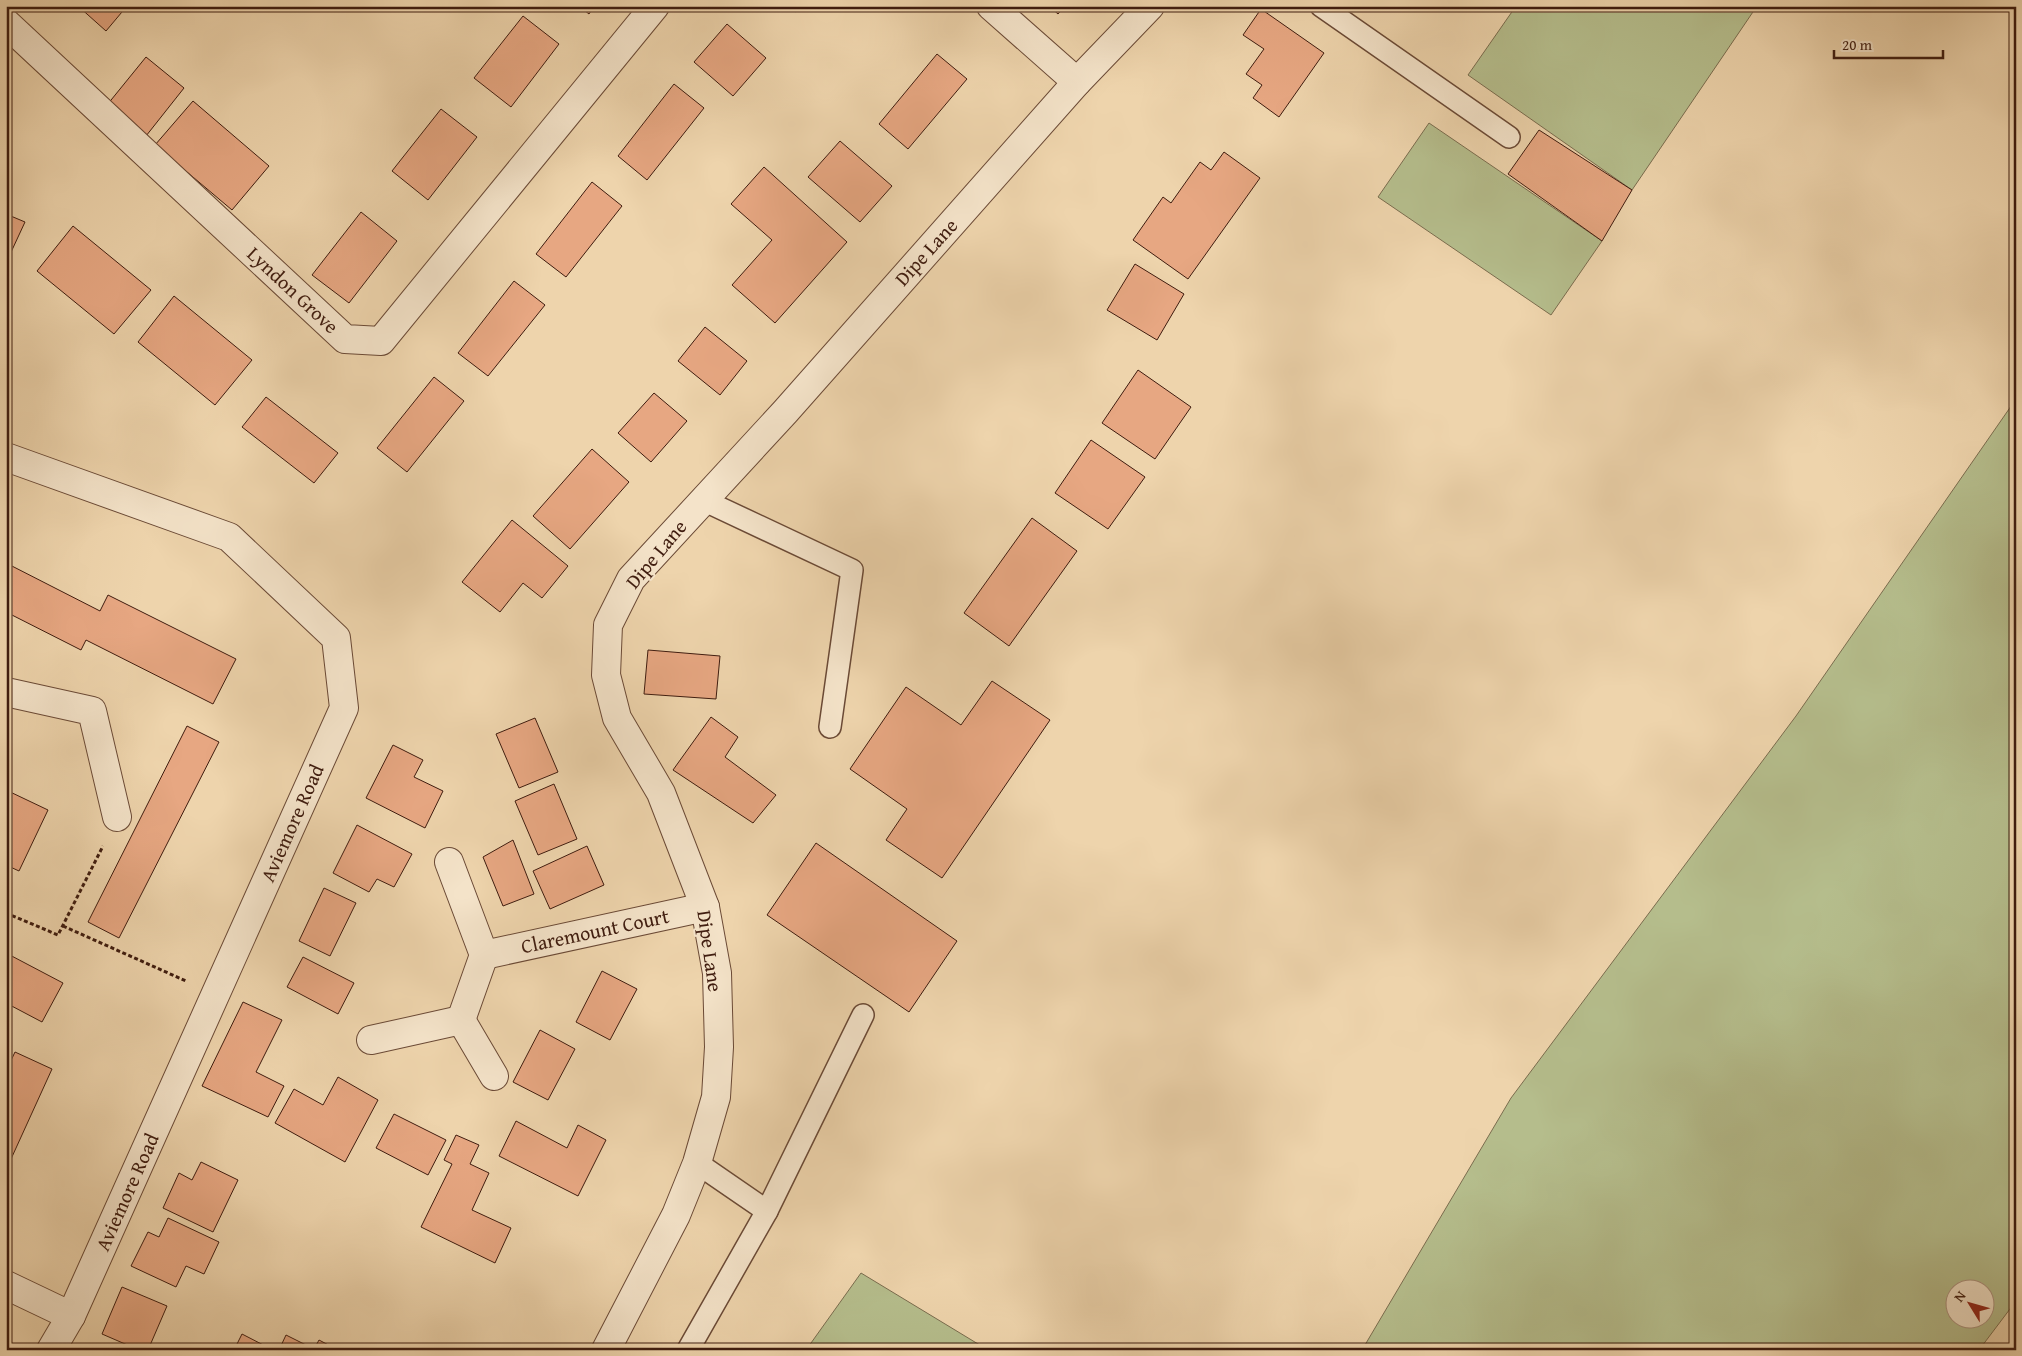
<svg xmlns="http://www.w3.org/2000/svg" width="2022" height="1356" font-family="'Gentium Book Plus',serif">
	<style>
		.green { fill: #b5bd8c; stroke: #7a6c4e; fill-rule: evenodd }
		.building { fill: #e7a782; stroke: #3f1c0f }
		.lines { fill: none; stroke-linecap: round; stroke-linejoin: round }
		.service-casing { stroke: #6b4a36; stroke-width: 24 }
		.minor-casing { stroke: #6b4a36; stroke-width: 30 }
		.tertiary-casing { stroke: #6b4a36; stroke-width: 30 }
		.path { stroke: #3f1c0f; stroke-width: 3; stroke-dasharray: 4 2.5; stroke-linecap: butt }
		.service { stroke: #f4e3c9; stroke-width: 21 }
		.minor { stroke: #f4e3c9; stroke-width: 28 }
		.tertiary { stroke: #f4e3c9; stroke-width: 28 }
		.labels { text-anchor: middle; stroke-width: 4; stroke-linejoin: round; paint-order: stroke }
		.street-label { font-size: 20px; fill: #3f1c0f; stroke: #f4e3c9 }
	</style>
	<rect width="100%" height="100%" fill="#eed4ac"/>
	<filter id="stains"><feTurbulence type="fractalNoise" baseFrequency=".004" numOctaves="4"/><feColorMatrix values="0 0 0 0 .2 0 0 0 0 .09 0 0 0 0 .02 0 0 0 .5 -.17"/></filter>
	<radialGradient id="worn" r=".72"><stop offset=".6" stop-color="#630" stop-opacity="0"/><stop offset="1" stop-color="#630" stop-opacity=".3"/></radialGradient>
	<g class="green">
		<path d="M1516,6H1757L1632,190L1468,75Z"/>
		<path d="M1429,123L1602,241L1551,315L1378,197Z"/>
		<path d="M2016,399V1301L1979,1350H1362L1511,1098L1796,716ZM1984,1288V1318H1954V1288Z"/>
		<path d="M861,1273L988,1350H806Z"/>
	</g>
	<g class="building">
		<path d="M78,6H127L106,31Z"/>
		<path d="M279,6H290L285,12Z"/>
		<path d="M579,6H594L589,14Z"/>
		<path d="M789,6H801L796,12Z"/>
		<path d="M1049,6H1065L1058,14Z"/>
		<path d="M1261,9L1324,53L1279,117L1253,98L1262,85L1246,74L1264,49L1243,35Z"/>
		<path d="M523,16L559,44L511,107L474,78Z"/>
		<path d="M727,24L766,58L733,96L694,62Z"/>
		<path d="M937,54L967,79L908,149L879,124Z"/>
		<path d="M146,57L184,88L146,136L107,105Z"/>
		<path d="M674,84L704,108L647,180L618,156Z"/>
		<path d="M193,101L269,166L232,210L155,145Z"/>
		<path d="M441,109L477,137L428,200L392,171Z"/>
		<path d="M1539,130L1632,190L1602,241L1508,174Z"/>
		<path d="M840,141L892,186L860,222L808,177Z"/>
		<path d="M1224,152L1260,178L1188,279L1133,240L1163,197L1171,203L1200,162L1211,170Z"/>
		<path d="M764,167L847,242L775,323L732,285L772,240L731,204Z"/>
		<path d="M592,182L622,206L566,277L536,254Z"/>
		<path d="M361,212L397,241L349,303L312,275Z"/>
		<path d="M6,214L25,222L6,263Z"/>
		<path d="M73,226L151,290L114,334L37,271Z"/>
		<path d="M1135,264L1184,294L1157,340L1107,310Z"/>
		<path d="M514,281L545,305L488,376L458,353Z"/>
		<path d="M174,296L252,360L215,405L138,342Z"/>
		<path d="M705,327L747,361L720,395L678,361Z"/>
		<path d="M1138,370L1191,407L1155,459L1102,423Z"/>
		<path d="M434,377L464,401L407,472L377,448Z"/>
		<path d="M654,393L687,421L651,462L618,433Z"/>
		<path d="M266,397L338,453L314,483L242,427Z"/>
		<path d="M1091,440L1145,477L1108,529L1055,493Z"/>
		<path d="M592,449L629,482L570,549L533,516Z"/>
		<path d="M1032,518L1077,551L1009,646L964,613Z"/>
		<path d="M512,520L568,566L542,598L523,583L500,612L462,582Z"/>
		<path d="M6,563L100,611L108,595L236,659L213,704L86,640L81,650L6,612Z"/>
		<path d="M648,650L720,656L716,699L644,694Z"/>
		<path d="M992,681L1050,720L942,878L886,840L907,809L850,769L906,687L961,725Z"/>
		<path d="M711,717L738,737L725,757L776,795L753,823L673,770Z"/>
		<path d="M535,718L558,772L519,788L496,734Z"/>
		<path d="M187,726L219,742L119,938L88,922Z"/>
		<path d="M393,745L423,760L414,777L443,791L425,828L366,798Z"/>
		<path d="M554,784L577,839L538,855L515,801Z"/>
		<path d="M6,790L48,810L19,871L6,865Z"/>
		<path d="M357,825L412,854L394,887L377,879L369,892L333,873Z"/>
		<path d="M513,840L534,894L503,906L483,857Z"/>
		<path d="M816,843L957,941L909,1012L767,915Z"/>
		<path d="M587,846L604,885L550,909L533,871Z"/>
		<path d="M324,888L356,903L330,956L299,941Z"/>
		<path d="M6,953L63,983L42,1022L6,1003Z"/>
		<path d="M303,957L354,983L338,1014L287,987Z"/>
		<path d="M602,971L637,989L610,1040L576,1022Z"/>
		<path d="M243,1002L282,1020L256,1072L284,1086L268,1117L202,1086Z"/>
		<path d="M540,1030L575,1049L548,1100L513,1082Z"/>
		<path d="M15,1052L52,1069L6,1170V1071Z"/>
		<path d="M338,1077L378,1100L345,1162L275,1123L294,1089L323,1105Z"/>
		<path d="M394,1114L446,1140L428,1175L376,1148Z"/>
		<path d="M516,1121L567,1148L578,1125L606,1140L578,1196L499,1156Z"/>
		<path d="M456,1135L479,1145L470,1164L489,1173L472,1210L511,1228L495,1263L421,1227L452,1164L444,1160Z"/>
		<path d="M201,1162L238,1180L213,1232L163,1208L179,1173L192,1180Z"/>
		<path d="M168,1218L219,1242L204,1274L186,1266L176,1287L131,1266L148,1232L159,1237Z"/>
		<path d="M122,1287L167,1306L148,1350H139L102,1334Z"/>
		<path d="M242,1334L273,1350H234Z"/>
		<path d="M286,1335L314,1349L319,1340L338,1350H279Z"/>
	</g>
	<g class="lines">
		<defs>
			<g id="service">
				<path d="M1321,6L1509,137"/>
				<path d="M703,500L852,570L830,727"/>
				<path d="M697,1163L767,1211"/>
				<path d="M688,1350L767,1211L863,1015"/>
			</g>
			<g id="minor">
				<path d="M991,6L1077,82"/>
				<path d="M6,23L345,339L381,341L655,6"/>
				<path d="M6,457L229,537L336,638L344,708L71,1316L51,1350"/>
				<path d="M6,692L92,711L117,817"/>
				<path d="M449,862L484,955L461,1020"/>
				<path d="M484,955L705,907"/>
				<path d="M371,1040L461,1020L494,1076"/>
				<path d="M6,1285L71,1316"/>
			</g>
			<path id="tertiary" d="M606,1350L676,1215L697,1163L716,1097L719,1047L717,973L705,907L661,793L617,718L606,675L608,625L631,579L785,412L1077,82L1150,6"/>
		</defs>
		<use href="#service" class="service-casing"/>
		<use href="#minor" class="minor-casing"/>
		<use href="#tertiary" class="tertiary-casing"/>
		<g class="path">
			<path d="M6,913L58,935L103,846"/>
			<path d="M63,926L186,981"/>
		</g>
		<use href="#service" class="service"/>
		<use href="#minor" class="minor"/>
		<use href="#tertiary" class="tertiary"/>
	</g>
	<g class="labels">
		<g class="street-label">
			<text transform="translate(926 252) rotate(-48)" y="7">Dipe Lane</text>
			<text transform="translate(293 290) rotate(43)" y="7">Lyndon Grove</text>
			<text transform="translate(656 554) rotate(-50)" y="7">Dipe Lane</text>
			<text transform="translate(292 823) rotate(-66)" y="7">Aviemore Road</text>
			<text transform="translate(595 931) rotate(-12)" y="7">Claremount Court</text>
			<text transform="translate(710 951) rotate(82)" y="7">Dipe Lane</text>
			<text transform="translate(127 1192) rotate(-66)" y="7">Aviemore Road</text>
		</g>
	</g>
	<rect width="2022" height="1356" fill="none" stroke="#eed4ac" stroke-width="25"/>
	<rect x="8" y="8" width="2007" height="1341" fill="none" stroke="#3f1c0f" stroke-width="2.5"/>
	<rect x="12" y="12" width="1997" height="1331" fill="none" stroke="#3f1c0f"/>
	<g transform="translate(1970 1304) rotate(307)"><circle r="24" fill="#f4e3c9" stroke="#ac937f"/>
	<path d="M0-4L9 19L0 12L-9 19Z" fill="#8f2418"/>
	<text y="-8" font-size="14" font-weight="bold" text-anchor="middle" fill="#3f1c0f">N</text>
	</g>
	<path d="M1834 50v8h109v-8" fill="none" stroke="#3f1c0f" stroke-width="2.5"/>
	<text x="1842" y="50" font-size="15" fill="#3f1c0f" stroke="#f4e3c9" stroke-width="4" paint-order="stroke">20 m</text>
	<rect width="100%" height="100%" filter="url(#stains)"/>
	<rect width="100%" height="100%" fill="url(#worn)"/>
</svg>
